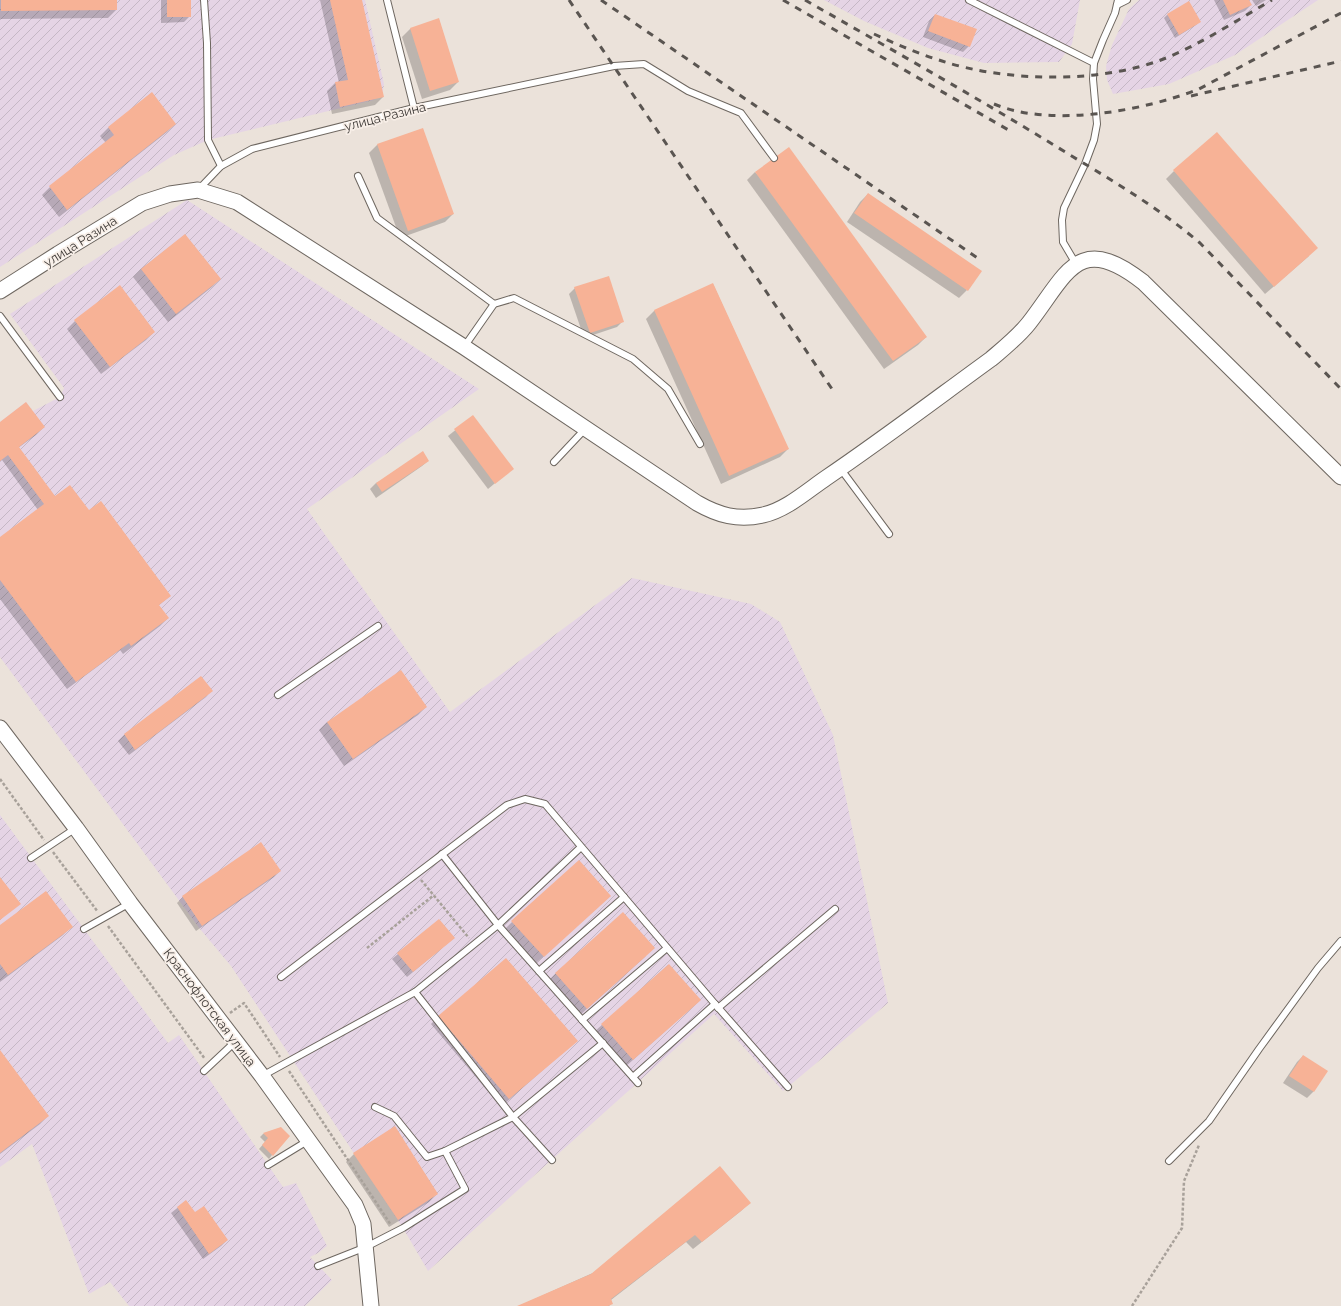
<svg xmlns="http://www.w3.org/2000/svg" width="1341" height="1306" font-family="Raleway,sans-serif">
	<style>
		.industrial { fill: url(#industrial-furrows) }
		.shadow { fill: #0003 }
		.building { fill: #f7b296 }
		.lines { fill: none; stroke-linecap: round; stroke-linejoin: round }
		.service-casing { stroke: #6e6760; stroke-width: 8 }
		.tertiary-casing { stroke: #6e6760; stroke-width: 17 }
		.path { stroke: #a8a19a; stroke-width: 2.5; stroke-dasharray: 3 2; stroke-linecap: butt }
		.service { stroke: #fff; stroke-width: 6 }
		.tertiary { stroke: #fff; stroke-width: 15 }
		.rail { stroke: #5a5551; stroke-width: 3; stroke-dasharray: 7 7; stroke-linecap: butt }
		.labels { text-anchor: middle; stroke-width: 3.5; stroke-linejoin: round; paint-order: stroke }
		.street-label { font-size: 13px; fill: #3d3936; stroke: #f8efe8 }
	</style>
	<defs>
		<pattern id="industrial-furrows" width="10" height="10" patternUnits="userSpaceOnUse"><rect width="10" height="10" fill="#e5d4e5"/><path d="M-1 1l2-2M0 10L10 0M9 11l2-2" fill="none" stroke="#c5b7c5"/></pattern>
	</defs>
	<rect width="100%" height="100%" fill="#ebe2da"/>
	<g class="industrial">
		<path d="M0,0H365L384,84L383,91L374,100L208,140L174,155L0,267Z"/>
		<path d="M824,0H1080L1072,44L1059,62L984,63L928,48L864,21Z"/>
		<path d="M1139,0H1318L1235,55L1169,84L1113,94L1107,80L1106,66L1112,45L1129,9Z"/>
		<path d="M187,200L479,389L307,509L450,712L632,578L751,604L780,622L833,735L888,1003L783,1091L714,1014L428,1271L403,1228L231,966L200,929L0,657V422L26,402L33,411L60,397L64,388L10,314Z"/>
		<path d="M0,815L168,1043L179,1035L283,1187L296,1183L327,1246L318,1253L310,1257L332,1280L305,1306H129L110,1282L89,1294L32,1144L0,1167Z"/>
	</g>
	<g class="shadow">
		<path d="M0,0H116V10L108,18L0,19Z"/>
		<path d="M161,0H190V16L184,22L161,23Z"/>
		<path d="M320,0H361L383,97L375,105L332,114L327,91L335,83H339Z"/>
		<path d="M1214,0H1248L1251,5L1245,11L1224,20Z"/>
		<path d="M1252,0H1266L1256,6Z"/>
		<path d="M935,15L969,46L963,52L923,37L929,21Z"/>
		<path d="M1167,15L1200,21L1196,25L1175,38L1164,18Z"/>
		<path d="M439,20L458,82L450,90L422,99L402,37L410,29Z"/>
		<path d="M152,94L175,124L167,132L59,217L42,195L50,187L106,143L100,136L108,128Z"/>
		<path d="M422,129L453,214L445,222L400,238L369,153L377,145Z"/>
		<path d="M1174,171L1309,256L1265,294L1166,179Z"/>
		<path d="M755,172L926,337L918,345L884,369L747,180Z"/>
		<path d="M868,194L967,290L959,298L847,222L860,202Z"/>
		<path d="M185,235L220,279L212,287L168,322L133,277L141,269Z"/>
		<path d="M713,284L788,449L780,457L721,484L646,319L654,311Z"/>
		<path d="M575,288L623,321L617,327L584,338L569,294Z"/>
		<path d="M75,321L154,332L146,340L101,374L67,329Z"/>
		<path d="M473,416L512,469L488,489L448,436Z"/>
		<path d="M0,424L44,427L36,435L18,448L54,496L88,511L170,596L158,606L168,618L160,626L123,654L120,650L67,689L0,599V538L38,510L2,460L0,462Z"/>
		<path d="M428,461L422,466L376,498L370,489L376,483Z"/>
		<path d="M201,677L211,691L206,697L129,755L118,741L124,735Z"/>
		<path d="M426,707L418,715L344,766L319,730L327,722Z"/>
		<path d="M280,871L274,877L196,931L177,903L183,897Z"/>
		<path d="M610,896L535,964L504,930L512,922Z"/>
		<path d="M0,927H71L63,935L0,982Z"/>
		<path d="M454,938L407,977L392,959L398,954Z"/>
		<path d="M646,956L579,1016L548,981L556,973Z"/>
		<path d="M668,965L691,1008L624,1068L593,1033Z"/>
		<path d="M439,1016L576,1041L501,1107L431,1024Z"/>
		<path d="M0,1052L48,1116L40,1124L0,1154Z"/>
		<path d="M1303,1056L1326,1071L1313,1092L1307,1098L1283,1083L1297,1062Z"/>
		<path d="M395,1127L437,1194L429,1202L389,1227L346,1162L354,1154Z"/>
		<path d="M280,1129L272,1155L269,1159L259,1149L265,1142L260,1137L263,1134Z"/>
		<path d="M186,1201L195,1214L227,1240L221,1246L203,1259L171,1213Z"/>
		<path d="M749,1203L741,1211L693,1249L686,1242L611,1300L612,1303L609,1306H519Z"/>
	</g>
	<g class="building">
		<path d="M1,0H117V10L1,11Z"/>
		<rect x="167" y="0" width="24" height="17"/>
		<path d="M330,0H362L384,97L340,107L335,82L348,80Z"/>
		<path d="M1223,0H1249L1252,5L1230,15Z"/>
		<path d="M1189,1L1201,22L1179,35L1167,14Z"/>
		<path d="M935,14L977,29L970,47L928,31Z"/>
		<path d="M439,18L459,82L430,91L410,28Z"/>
		<path d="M152,92L176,124L67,210L49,186L114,135L108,127Z"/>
		<path d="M423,128L454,214L408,231L377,144Z"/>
		<path d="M1217,132L1318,248L1274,287L1173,170Z"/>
		<path d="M789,147L927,337L893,361L755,172Z"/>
		<path d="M868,193L982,271L968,291L854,213Z"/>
		<path d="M185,234L221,279L176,314L141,269Z"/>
		<path d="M609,276L624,322L590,333L574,287Z"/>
		<path d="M713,283L789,449L729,476L654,310Z"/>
		<path d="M120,285L155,332L110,367L74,320Z"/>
		<path d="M26,402L45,427L19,447L55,496L70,485L89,510L101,501L171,596L159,605L169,618L131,646L129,643L76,682L0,580V537L44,504L8,455L0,461V422Z"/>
		<path d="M473,415L514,469L495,484L454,429Z"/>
		<path d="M423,451L429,461L382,492L376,483Z"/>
		<path d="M401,670L427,707L353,759L327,722Z"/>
		<path d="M201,676L213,691L135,750L124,734Z"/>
		<path d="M261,842L281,871L202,926L182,896Z"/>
		<path d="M579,860L611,896L544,957L511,921Z"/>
		<path d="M0,877L21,904L0,920Z"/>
		<path d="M46,891L73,927L8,975L0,964V925Z"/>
		<path d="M623,912L655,948L587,1009L555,973Z"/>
		<path d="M439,919L455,938L413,972L397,953Z"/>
		<path d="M506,958L578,1041L509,1099L438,1016Z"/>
		<path d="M669,964L701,1000L633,1060L601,1024Z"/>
		<path d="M0,1050L49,1116L0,1153Z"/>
		<path d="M1303,1055L1328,1071L1314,1092L1289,1076Z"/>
		<path d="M395,1126L438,1194L398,1220L353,1153Z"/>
		<path d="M281,1127L290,1136L273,1156L262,1145L268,1138L263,1133Z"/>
		<path d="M720,1166L751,1203L702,1242L695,1235L611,1299L613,1304L608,1306H517L591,1274Z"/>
		<path d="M186,1200L195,1212L204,1206L228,1240L209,1254L177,1207Z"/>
	</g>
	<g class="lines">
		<defs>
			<g id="service">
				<path d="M204,0L207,43L208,140L221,166"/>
				<path d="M387,0L414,108"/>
				<path d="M969,0L1094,63"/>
				<path d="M1117,5L1127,0"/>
				<path d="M358,176L377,218L494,304"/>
				<path d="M199,189L221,166L252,149L414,108L614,66L644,64L688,91L741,113L774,158"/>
				<path d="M1076,264L1063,242L1062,220L1064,208L1085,164L1094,140L1097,124L1093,79L1094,63L1103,40L1115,13L1118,0"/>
				<path d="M0,316L60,397"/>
				<path d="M464,347L494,304L514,298L633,359L668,389L700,444"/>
				<path d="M554,462L586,428"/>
				<path d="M840,468L889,534"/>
				<path d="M278,695L378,626"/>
				<path d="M442,854L498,925L581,847"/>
				<path d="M31,858L76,828"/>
				<path d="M84,929L130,903"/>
				<path d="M539,971L624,897"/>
				<path d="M281,977L507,805L525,799L545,804L715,1004L788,1087"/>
				<path d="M415,992L513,1117L445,1151"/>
				<path d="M718,1008L835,909"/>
				<path d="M582,1020L667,948"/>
				<path d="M204,1071L236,1041"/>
				<path d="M262,1076L415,992L498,925L638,1083"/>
				<path d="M633,1077L715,1004"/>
				<path d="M552,1160L513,1117L603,1043"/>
				<path d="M1169,1161L1209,1121L1259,1049L1318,968L1341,941"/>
				<path d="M268,1165L309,1140"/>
				<path d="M318,1266L366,1247L403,1228L465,1189L445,1151L427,1157L394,1116L375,1107"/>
			</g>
			<g id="tertiary">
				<path d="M0,291L58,254L142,203L170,194L198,190L237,202L464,347L697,503C718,515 738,521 763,515C786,510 807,491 826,478C882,440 936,399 991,359C1004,348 1018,337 1029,323C1067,274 1078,231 1143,282L1341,477"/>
				<path d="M0,728L76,828L130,903L262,1076L355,1205L363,1224L371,1306"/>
			</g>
		</defs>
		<use href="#service" class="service-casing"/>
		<use href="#tertiary" class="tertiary-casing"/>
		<g class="path">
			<path d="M0,779L44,840"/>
			<path d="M53,852L98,912"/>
			<path d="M421,880L469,938"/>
			<path d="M108,926L205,1059"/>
			<path d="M367,948L434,895"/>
			<path d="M230,1013L244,1003L280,1057"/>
			<path d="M289,1071L391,1225"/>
			<path d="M1132,1306L1182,1228L1184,1181L1199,1145"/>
		</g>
		<use href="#service" class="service"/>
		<use href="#tertiary" class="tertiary"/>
		<g class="rail">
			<path d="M569,0L832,389"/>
			<path d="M601,0L982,261"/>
			<path d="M783,0L1012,132"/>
			<path d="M805,0C894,51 983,101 1070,155C1115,182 1160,209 1200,243L1341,389"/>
			<path d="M874,34C896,44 919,54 942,61C1006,82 1102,84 1166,58C1203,43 1237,20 1272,0"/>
			<path d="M1191,96L1341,61"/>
			<path d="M994,104C1051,128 1143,111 1199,89L1341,13"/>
		</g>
	</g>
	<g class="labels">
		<g class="street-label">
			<text transform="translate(385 116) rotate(-14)" y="5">улица Разина</text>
			<text transform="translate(80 241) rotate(-32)" y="5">улица Разина</text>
			<text transform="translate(210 1007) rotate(53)" y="5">Краснофлотская улица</text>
		</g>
	</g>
</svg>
